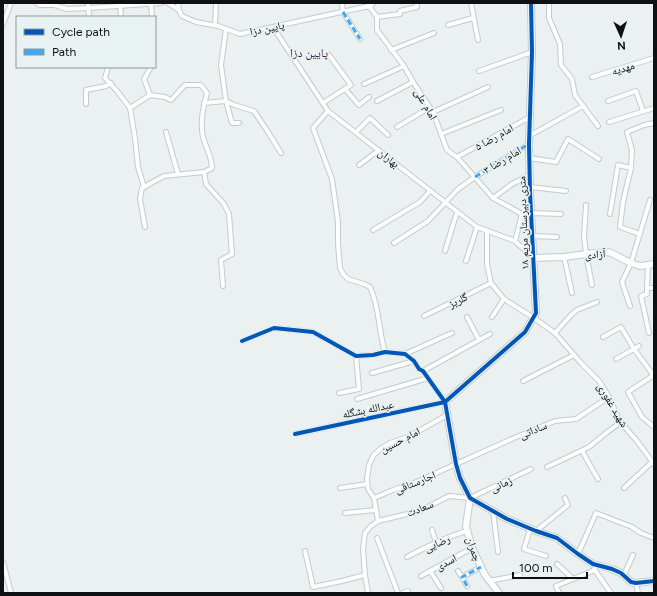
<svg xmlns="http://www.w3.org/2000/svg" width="657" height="596" font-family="Figtree,'Noto Naskh Arabic',sans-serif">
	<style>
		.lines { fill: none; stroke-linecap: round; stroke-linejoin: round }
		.street-casing { stroke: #c6caca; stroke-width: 6 }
		.secondary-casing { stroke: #c6caca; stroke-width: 8 }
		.street { stroke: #fcfdfd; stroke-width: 4 }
		.secondary { stroke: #fcfdfd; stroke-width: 6 }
		.quiet { stroke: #3fa9f5; stroke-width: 3; stroke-dasharray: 6 3; stroke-linecap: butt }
		.cycleway-casing { stroke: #e9f2f3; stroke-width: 6 }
		.cycleway { stroke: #0057b8; stroke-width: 4 }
		.labels { text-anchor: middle; stroke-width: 3.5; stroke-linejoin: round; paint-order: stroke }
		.street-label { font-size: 11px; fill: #0e1011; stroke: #e9f2f3 }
		.neighbourhood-label { font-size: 12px; fill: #491645; stroke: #e9f2f3 }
	</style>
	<rect width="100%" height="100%" fill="#ebf0f1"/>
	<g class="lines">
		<defs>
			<g id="street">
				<path d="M37,3L40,5H54L67,9L89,8L161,3"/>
				<path d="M88,3L89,17"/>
				<path d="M151,3L152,17"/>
				<path d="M168,3L179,10L182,16L196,22L218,26L240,34L369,6L377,17V30L404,66L413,82L433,112L447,150L457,157L493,198L522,214L515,241"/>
				<path d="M178,3L179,10"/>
				<path d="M342,3L343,12L360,39"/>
				<path d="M471,3L478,40"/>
				<path d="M549,3V18L560,44L561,65L572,79L575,95L598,126"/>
				<path d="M120,5L121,17"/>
				<path d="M377,17L400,14V11L417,7L416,3"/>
				<path d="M3,24L11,3"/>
				<path d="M215,25L216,3"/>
				<path d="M448,25L473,18"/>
				<path d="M273,27L328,111L477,227L515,241L533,258"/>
				<path d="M391,50L434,33"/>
				<path d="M108,67L105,78L117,91L130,108L135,138L138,167L144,187"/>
				<path d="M479,71L532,52"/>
				<path d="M592,77L654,58"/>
				<path d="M364,84L404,66"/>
				<path d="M345,89L359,105L369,97"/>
				<path d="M150,95L144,79L151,67"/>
				<path d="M226,101L234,105L254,111L268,132L281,153"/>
				<path d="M226,101L232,123H239"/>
				<path d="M377,101L413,82"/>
				<path d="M608,101L636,91L643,111"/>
				<path d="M204,103L226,101L221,65L226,29"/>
				<path d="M323,103L351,85L329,55"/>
				<path d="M86,104V90L106,86L111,83"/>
				<path d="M130,108L150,95L165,97L171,100L185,85H201L207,93C203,108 200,122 203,137C206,148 212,157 212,168L204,172L164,176L142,188L140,199L145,227"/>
				<path d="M328,111L313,128L332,179L338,222V244L340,268L343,274L348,279L364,284L370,287C380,308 378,330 385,352"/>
				<path d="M433,112L488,87"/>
				<path d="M609,122L654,108"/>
				<path d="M397,127L429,108"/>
				<path d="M166,132L178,174"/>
				<path d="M356,132L370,118L388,135"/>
				<path d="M441,134L501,110"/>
				<path d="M529,136L583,106"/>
				<path d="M457,157L530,117"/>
				<path d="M529,158L556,162L568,139L599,159"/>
				<path d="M359,165L379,150"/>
				<path d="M204,172L206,184L224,204L229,214L232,254L221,260L223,286"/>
				<path d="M530,187L566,191"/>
				<path d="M493,198L512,184L530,175"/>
				<path d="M586,205L584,236L586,254L592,285"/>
				<path d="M531,213L561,214"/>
				<path d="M610,214L618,165L631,168"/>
				<path d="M373,230L420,202L430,191"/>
				<path d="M487,232V264L491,283L504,299L534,318L555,333L582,364L599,381L609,397L619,420L624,426L637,441L654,464"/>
				<path d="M640,234L620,227L623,202L631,168L632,150L627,132L644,125L654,123"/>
				<path d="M532,236L557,237"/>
				<path d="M394,243L428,221L458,189L475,177L529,144"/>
				<path d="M445,251L457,212"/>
				<path d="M564,257L572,293"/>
				<path d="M466,261L477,227"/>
				<path d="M648,265L647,288H654"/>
				<path d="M647,288V294L641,296L649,333"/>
				<path d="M630,306L622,282L631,263L650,200"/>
				<path d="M424,316L491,283"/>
				<path d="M467,317L479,340"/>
				<path d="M492,317L504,299"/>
				<path d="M555,333L571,315L577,310L597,302"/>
				<path d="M603,337L621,327L634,349L654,376"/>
				<path d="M242,341L274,328L313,332L356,356L373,355L385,352L405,354L414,361L419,369L423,371L445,402L295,434"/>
				<path d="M405,354L452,333"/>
				<path d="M616,359L639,346"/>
				<path d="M423,371L490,334"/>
				<path d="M372,373L414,361"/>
				<path d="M654,375L628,392L642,417L654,427"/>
				<path d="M523,381L574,355"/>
				<path d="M339,393L359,389L356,356"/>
				<path d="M357,399L428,378"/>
				<path d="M582,451L598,479"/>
				<path d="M547,467L589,447L606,433L621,422"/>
				<path d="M340,488L367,484"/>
				<path d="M624,488L653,461"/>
				<path d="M374,498L393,490L414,483L514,438L555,421L576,419L609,397"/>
				<path d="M493,511L498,552"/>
				<path d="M345,513L376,510"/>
				<path d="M378,521L374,498L368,489L367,479L369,465L373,456L380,449L390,443L408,437L447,415"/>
				<path d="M530,529L524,549L546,556"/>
				<path d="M432,530L436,542"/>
				<path d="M536,531L568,505L565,498"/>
				<path d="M377,538L398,593"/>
				<path d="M305,551L313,587L342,581L365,575"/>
				<path d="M578,554L596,513L632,527L641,533L654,538"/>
				<path d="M407,557C426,547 446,537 467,531"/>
				<path d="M3,562L11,593"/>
				<path d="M557,564L573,579"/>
				<path d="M594,569L611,593"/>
				<path d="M430,571L441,588"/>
				<path d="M458,571L462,577"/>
				<path d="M624,575L633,555"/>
				<path d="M421,576L472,548"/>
				<path d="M489,581L520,575"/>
				<path d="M636,583L638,593"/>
				<path d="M467,586L462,577L481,567"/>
				<path d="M368,593L365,575L363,549L365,533L371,526L378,521L420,511L449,496L470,498L531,469"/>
				<path d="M402,593L408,591"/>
				<path d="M559,593L556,586L595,570"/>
			</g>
			<g id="secondary">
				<path d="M531,3L532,52L529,144L530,192L536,313L525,332L445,402L456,464L460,478L470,498L507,519L536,531L557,538L578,554L593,564L612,569L621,573L631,582L636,583L654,581"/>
				<path d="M369,6L372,3"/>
				<path d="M533,258L564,257L594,253L609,252L631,263L640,266L654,264"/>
				<path d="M470,498L466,526L472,548L485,575L499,593"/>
			</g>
		</defs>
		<use href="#street" class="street-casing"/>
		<use href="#secondary" class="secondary-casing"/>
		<use href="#street" class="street"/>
		<use href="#secondary" class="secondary"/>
		<g class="quiet">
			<path d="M343,12L360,39"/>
			<path d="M475,177L529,144"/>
			<path d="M467,586L462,577L481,567"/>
		</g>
		<defs>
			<g id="cycleway">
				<path d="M242,341L274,328L313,332L356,356L373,355L385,352L405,354L414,361L419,369L423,371L445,402L456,464L460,478L470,498L507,519L536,531L557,538L578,554L593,564L612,569L621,573L631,582L636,583L654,581"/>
				<path d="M295,434L445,402L525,332L536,313L530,192L529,144L532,52L531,3"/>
			</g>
		</defs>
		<use href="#cycleway" class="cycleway-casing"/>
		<use href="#cycleway" class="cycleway"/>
	</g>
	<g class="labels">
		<g class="street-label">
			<text transform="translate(267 28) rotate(-12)" y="4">پایین دزا</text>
			<text transform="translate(623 68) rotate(-17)" y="4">مهدیه</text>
			<text transform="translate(426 104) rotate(60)" y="4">امام علی</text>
			<text transform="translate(494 137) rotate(-29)" y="4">امام رضا ۵</text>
			<text transform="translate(389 158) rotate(38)" y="4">بهاران</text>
			<text transform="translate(502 160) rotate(-31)" y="4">امام رضا ۳</text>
			<text transform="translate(523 223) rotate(-92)" y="4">۱۸ متری دبیرستان مریم</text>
			<text transform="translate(595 254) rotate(-4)" y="4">آزادی</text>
			<text transform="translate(458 300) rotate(-26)" y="4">گلریز</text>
			<text transform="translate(613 405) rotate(59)" y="4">شهید غفوری</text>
			<text transform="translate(368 409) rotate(-12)" y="4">عبدالله بشگله</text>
			<text transform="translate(533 430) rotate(-22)" y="4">ساداتی</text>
			<text transform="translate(400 440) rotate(-27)" y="4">امام حسین</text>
			<text transform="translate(415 482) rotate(-22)" y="4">اجارستاقی</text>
			<text transform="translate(501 484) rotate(-25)" y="4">زمانی</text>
			<text transform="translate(420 508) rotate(-21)" y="4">سعادت</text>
			<text transform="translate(437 543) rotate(-24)" y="4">رضایی</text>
			<text transform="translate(474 549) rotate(70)" y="4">چمران</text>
			<text transform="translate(446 562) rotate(-29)" y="4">اسدی</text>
		</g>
		<g class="neighbourhood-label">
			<text x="309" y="57">پایین دزا</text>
		</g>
	</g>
	<rect width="657" height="596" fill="none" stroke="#0e1011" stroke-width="8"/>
	<rect x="16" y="16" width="140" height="52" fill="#e9f2f3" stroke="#919899"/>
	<rect x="24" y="29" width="20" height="6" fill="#0057b8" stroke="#919899"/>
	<text x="52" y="36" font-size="12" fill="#0e1011">Cycle path</text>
	<rect x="24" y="49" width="20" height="6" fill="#3fa9f5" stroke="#919899"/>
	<text x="52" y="56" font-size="12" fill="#0e1011">Path</text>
	<g transform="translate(621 36) rotate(177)" stroke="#e9f2f3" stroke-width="3" paint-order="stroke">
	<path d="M0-3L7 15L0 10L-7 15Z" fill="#0e1011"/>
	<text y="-6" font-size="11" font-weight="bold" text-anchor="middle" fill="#0e1011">N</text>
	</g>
	<path d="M513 572v6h74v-6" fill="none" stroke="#0e1011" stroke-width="2"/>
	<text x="519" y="572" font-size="12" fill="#0e1011" stroke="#e9f2f3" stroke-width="3" paint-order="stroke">100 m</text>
</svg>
